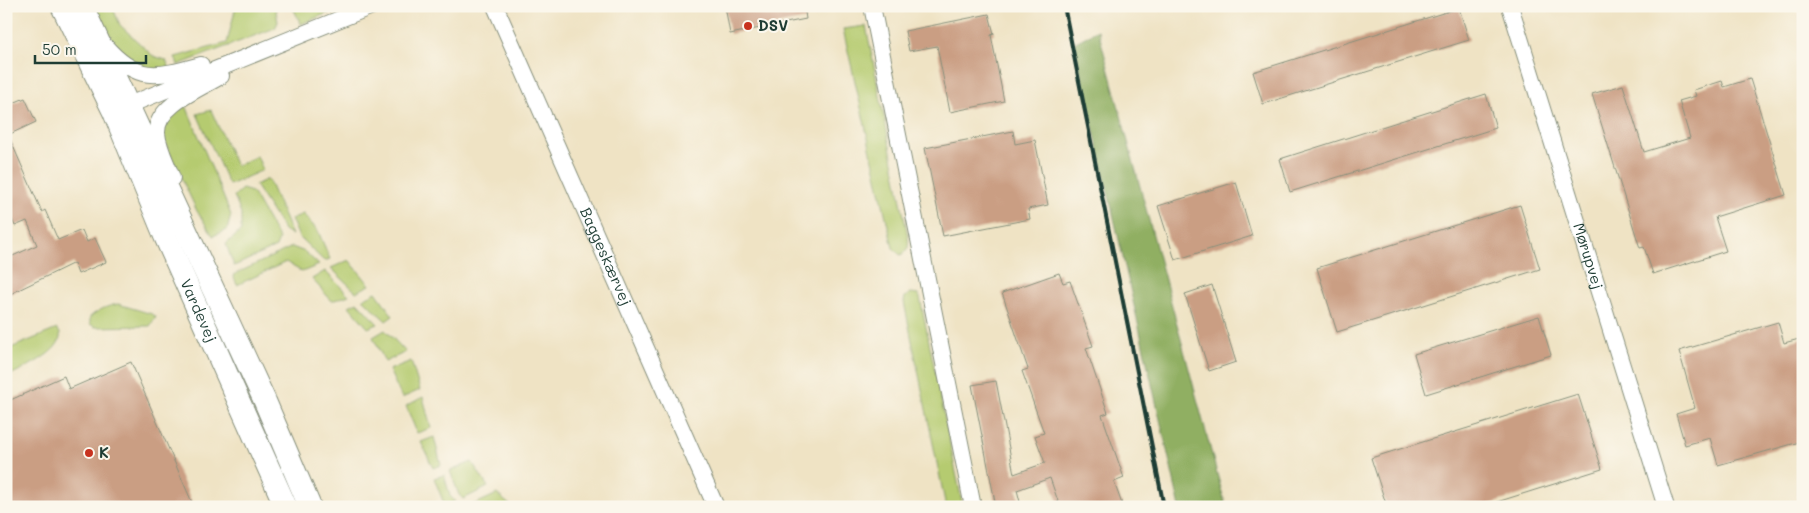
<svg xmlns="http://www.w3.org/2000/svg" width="1809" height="513" font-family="Mali,sans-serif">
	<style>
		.green { fill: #b5cb6f; stroke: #6a8452 }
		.forest { fill: #90af62; stroke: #58764b }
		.building { fill: #ca9e83 }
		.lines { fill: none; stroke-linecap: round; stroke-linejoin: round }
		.street-casing { stroke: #87907c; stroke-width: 18 }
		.secondary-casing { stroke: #87907c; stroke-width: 24 }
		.street { stroke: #fff; stroke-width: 16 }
		.secondary { stroke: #fff; stroke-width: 22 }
		.rail { stroke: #1f3d34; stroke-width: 4 }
		.poi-dot { fill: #c8321e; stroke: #fbf7ec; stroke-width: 2 }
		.labels { text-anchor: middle; stroke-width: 4; stroke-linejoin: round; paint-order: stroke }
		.poi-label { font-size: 15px; font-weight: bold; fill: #1f3d34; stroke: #fbf7ec; text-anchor: start }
		.street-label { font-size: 15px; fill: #1f3d34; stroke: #fbf7ec }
	</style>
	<rect width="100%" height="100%" fill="#fbf7ec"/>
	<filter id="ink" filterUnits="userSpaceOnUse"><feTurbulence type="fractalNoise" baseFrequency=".02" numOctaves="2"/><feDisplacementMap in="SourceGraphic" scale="10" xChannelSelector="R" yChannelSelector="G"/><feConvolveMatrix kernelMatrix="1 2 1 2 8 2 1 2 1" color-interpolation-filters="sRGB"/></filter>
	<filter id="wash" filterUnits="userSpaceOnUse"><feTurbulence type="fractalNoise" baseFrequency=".0096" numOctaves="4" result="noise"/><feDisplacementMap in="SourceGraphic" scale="20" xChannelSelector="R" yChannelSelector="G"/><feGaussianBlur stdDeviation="1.12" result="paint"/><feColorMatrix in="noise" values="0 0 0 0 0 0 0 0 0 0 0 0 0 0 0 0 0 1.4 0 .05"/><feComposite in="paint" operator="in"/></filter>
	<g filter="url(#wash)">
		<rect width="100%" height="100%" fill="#efe3c4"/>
		<g class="green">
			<path d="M95,6H112L120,25L153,56L166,60L170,69L146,70L115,49Z"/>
			<path d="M236,6H275L278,22L275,28L178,65L175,57L227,43Z"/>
			<path d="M292,6H345L301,24Z"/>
			<path d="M866,26L908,237C909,245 909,252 900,255L893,248L843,29Z"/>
			<path d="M185,103L231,215L227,230L213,236L197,211L164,141C161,123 171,113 185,103Z"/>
			<path d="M211,110L236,166L257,156L263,170L229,185L197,114Z"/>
			<path d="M268,179L292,235L284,230L255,185Z"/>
			<path d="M242,189L252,192L279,239L276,247L234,266L226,244L241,231V214L234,196Z"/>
			<path d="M303,214L318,231L330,259L324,261L299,237L291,219Z"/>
			<path d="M292,247L305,252L319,265L302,272L286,262L237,285L233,275Z"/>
			<path d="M349,260L370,285L356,292L331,268Z"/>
			<path d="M325,271L349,295L332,301L312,279Z"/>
			<path d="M376,292L393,316L386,321L363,299Z"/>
			<path d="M911,293L918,294L920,298L963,507H946L904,302L905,297Z"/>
			<path d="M357,302L378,324L368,328L349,306Z"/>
			<path d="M118,304L152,314L156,317L150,326L95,327L90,324V317C98,310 107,306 118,304Z"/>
			<path d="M57,329L60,333C64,352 20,370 6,377V350Z"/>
			<path d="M385,330L406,352L385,362L373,337Z"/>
			<path d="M411,361L420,390L402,398L389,370Z"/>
			<path d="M423,397L431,428L417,433L406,406Z"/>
			<path d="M434,437L441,465L433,468L421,442Z"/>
			<path d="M472,462L488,487L463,499L459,495L450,471Z"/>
			<path d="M444,475L450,496L455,501L445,506L434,478Z"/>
			<path d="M497,494L512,507H476L473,505Z"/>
		</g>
		<path class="forest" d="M1098,30L1226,507H1180L1074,43Z"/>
		<g id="blocks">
			<g class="building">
				<path d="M725,6H804L806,19L730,34Z"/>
				<path d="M1459,8L1469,40L1263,104L1253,72Z"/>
				<path d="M989,14L994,34L991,35L1004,101L950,112L937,46L909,51L905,31Z"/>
				<path d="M1750,79L1786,195L1715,217L1726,251L1653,274L1644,247L1640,248L1592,94L1623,85L1644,152L1690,138L1679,101L1696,96L1694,90L1722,81L1724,87Z"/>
				<path d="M1486,94L1496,128L1290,192L1280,159Z"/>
				<path d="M25,98L36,122L10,134L6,125V106Z"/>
				<path d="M6,130L42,212L45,210L58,240L82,230L87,242L95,238L106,262L78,274L74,263L6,296V259L37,245L27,221L15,226L6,207Z"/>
				<path d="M1013,131L1015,144L1035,140L1048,205L1028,209L1030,219L943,236L925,148Z"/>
				<path d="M1236,182L1252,236L1175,260L1158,206Z"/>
				<path d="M1520,205L1540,269L1337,332L1317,268Z"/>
				<path d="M1059,273L1063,283L1070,281L1093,346L1086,348L1108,413L1102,415L1124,478L1114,482L1123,507H1060L1050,478L1017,490L1020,502L996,507L972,385L996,381L1014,474L1045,463L1035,436L1044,433L1022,371L1028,369L1002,293Z"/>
				<path d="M1212,285L1236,362L1209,371L1185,294Z"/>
				<path d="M1539,316L1551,355L1426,394L1414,354Z"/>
				<path d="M1778,322L1784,343L1803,338V441L1718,465L1710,438L1685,445L1676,414L1695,408L1679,351Z"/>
				<path d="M131,362L194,507H6V402L64,376L69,389Z"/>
				<path d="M1578,394L1602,469L1481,507H1387L1371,458Z"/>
			</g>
		</g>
	</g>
	<g filter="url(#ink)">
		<use href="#blocks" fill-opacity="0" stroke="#87907c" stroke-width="1"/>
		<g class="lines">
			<defs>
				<g id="street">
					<path id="s1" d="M495,6L716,507"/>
					<path d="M872,6L973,507"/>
					<path id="s2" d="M1510,6L1666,507"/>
					<path d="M105,46C137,83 157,77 201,65"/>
					<path d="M119,109L372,6"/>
					<path d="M172,178C167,164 158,148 157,133C155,106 201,88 221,76"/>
				</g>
				<g id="secondary">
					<path id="s3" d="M62,6L114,112L165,236L286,507"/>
					<path d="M82,6L264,399L310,507"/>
				</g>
			</defs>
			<use href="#street" class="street-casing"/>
			<use href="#secondary" class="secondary-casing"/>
			<use href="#street" class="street"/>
			<use href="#secondary" class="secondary"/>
			<path class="rail" d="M1064,6L1164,507"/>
		</g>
	</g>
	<g class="poi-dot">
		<circle cx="748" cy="26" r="5"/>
		<circle cx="89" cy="453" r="5"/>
	</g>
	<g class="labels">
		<g class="poi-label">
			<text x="758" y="31">DSV</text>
			<text x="99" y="458">K</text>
		</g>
		<g class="street-label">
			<text dy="5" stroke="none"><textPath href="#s1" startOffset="274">Baggeskærvej</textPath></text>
			<text dy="5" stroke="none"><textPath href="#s2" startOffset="262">Mørupvej</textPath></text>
			<text dy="5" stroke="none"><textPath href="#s3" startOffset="334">Vardevej</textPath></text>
		</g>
	</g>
	<rect width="1809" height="513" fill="none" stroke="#fbf7ec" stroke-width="25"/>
	<path d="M35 55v8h111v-8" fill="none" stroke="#1f3d34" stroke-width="2.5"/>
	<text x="42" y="55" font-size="15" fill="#1f3d34" stroke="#fbf7ec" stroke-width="4" paint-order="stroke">50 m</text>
</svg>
